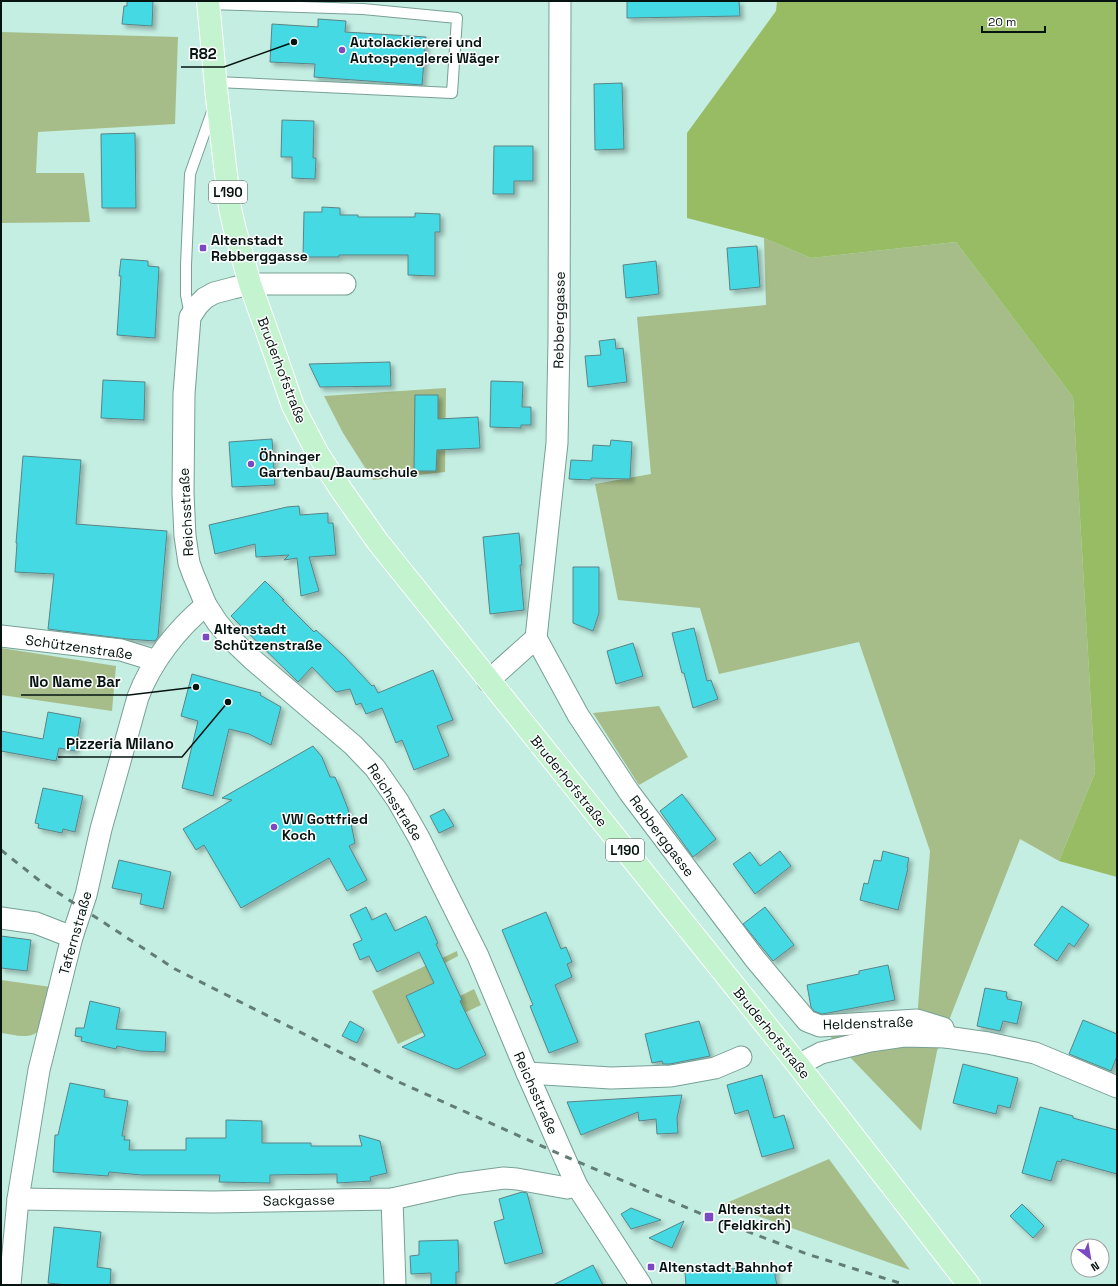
<svg xmlns="http://www.w3.org/2000/svg" width="1118" height="1286" font-family="'Space Grotesk',sans-serif">
	<style>
		.green { fill: #a6bd89 }
		.forest { fill: #98bc63 }
		.building { fill: #44dae3; stroke: #5a8486; filter: url(#shadow) }
		.lines { fill: none; stroke-linecap: round; stroke-linejoin: round }
		.service-casing { stroke: #78a095; stroke-width: 12 }
		.minor-casing { stroke: #78a095; stroke-width: 23 }
		.primary-casing { stroke: #fff; stroke-width: 24 }
		.service { stroke: #fff; stroke-width: 10 }
		.minor { stroke: #fff; stroke-width: 21 }
		.primary { stroke: #c4f3d0; stroke-width: 22 }
		.rail { stroke: #617d75; stroke-width: 3; stroke-dasharray: 7 7; stroke-linecap: butt }
		.poi-dot { fill: #7b49c1; stroke: #fff; stroke-width: 1.5 }
		.labels { text-anchor: middle; stroke-width: 3; stroke-linejoin: round; paint-order: stroke }
		.shield { fill: #fff; stroke: #505a58; stroke-width: 1 }
		.shield-label { font-size: 13px; font-weight: bold; fill: #051410 }
		.poi-label { font-size: 14px; font-weight: bold; fill: #051410; stroke: #fff; text-anchor: start }
		.street-label { font-size: 14px; fill: #051410; stroke: #fff }
		.leader { fill: none; stroke: #051410; stroke-width: 1.5 }
		.callout-dot { fill: #051410; stroke: #fff; stroke-width: 1.5 }
		.callout-label { font-size: 15px; text-anchor: middle; font-weight: bold; fill: #051410; stroke: #fff; stroke-width: 3; stroke-linejoin: round; paint-order: stroke }
	</style>
	<defs>
		<filter id="shadow"><feDropShadow dx="3.5" dy="3.5" stdDeviation="2" flood-color="#0004"/></filter>
	</defs>
	<rect width="100%" height="100%" fill="#c4eee2"/>
	<g class="green">
		<path d="M1,32L178,37L175,124L38,132L36,173H84L90,222L1,223Z"/>
		<path d="M764,238L811,258L956,242L1073,397L1095,773L1059,861L1020,839L937,1051L921,1131L820,1026L917,1020L930,851L859,642L719,674L700,608L618,600L595,484L651,474L637,317L766,305Z"/>
		<path d="M446,388L445,472L373,480L343,433L324,396Z"/>
		<path d="M1,648L116,666L112,711L1,695Z"/>
		<path d="M659,706L688,757L639,785L593,713Z"/>
		<path d="M457,951L458,956L445,963L434,983L406,996L418,1020L461,1000L460,996L474,989L481,1005L398,1044L372,991Z"/>
		<path d="M1,980L51,987L39,1030C30,1041 13,1034 1,1033Z"/>
		<path d="M829,1159L910,1270L724,1204Z"/>
	</g>
	<path class="forest" d="M777,1H1117V877L1059,861L1095,773L1073,397L956,242L811,258L764,238L687,218V133L776,11Z"/>
	<g class="building">
		<path d="M127,1H153L152,26L122,24L124,6H127Z"/>
		<path d="M627,1H739L740,16L627,18Z"/>
		<path d="M318,19L346,21L345,32L426,37L422,85L314,77L315,64L270,62L272,24L318,27Z"/>
		<path d="M622,83L624,149L595,150L594,84Z"/>
		<path d="M282,120L314,121L313,158H316L315,179L292,178V157H281Z"/>
		<path d="M135,133L136,208H102L101,134Z"/>
		<path d="M494,146H533V181H514V194H493Z"/>
		<path d="M322,207L340,208V215H358V217H415V213L440,214V232H435V276L408,275V255H339V257H303L304,212H322Z"/>
		<path d="M757,246L760,287L730,290L727,248Z"/>
		<path d="M121,259L148,261V266L159,267L155,338L117,335L121,276H119Z"/>
		<path d="M656,261L659,294L626,298L623,265Z"/>
		<path d="M615,339L616,349L623,348L627,382L588,387L585,356L601,355L599,341Z"/>
		<path d="M390,362L391,386L320,387L309,364Z"/>
		<path d="M103,380L145,382L144,420L101,418Z"/>
		<path d="M491,381L523,382L522,407H531V425H521V428L490,427Z"/>
		<path d="M415,395H438V419L478,417L480,448L437,450L436,471H414Z"/>
		<path d="M272,439L275,485L232,487L229,442Z"/>
		<path d="M611,440L632,442L630,479L591,478V480L569,479L571,460L592,461L593,445L610,446Z"/>
		<path d="M23,456L81,460L76,524L167,531L158,637L155,641L127,639L48,629L54,574L15,572L17,543H16Z"/>
		<path d="M299,506L300,515L328,513V523H333L336,555L309,557L319,591L301,596L297,558L284,560L289,555L256,557L255,544L215,554L209,525L287,507Z"/>
		<path d="M519,533L522,565H520L524,610L490,614L483,537Z"/>
		<path d="M573,567H599V613L593,631L573,623Z"/>
		<path d="M265,581L284,600H282L314,632L316,630L345,657L372,686L374,685L378,693L433,670L453,720L437,726L449,756L414,770L402,740L396,743L382,708L366,714L361,703L356,705L350,689L336,692L312,667L298,682L231,616Z"/>
		<path d="M694,628L707,681L711,680L718,699L693,708L684,673H682L672,633Z"/>
		<path d="M633,643L643,676L616,684L607,651Z"/>
		<path d="M192,674L261,693L260,695L281,707L271,745L249,734L229,729L213,796L182,788L198,721L181,716Z"/>
		<path d="M48,712L81,718L75,751L59,748L56,761L1,751V731L43,739Z"/>
		<path d="M313,746L322,757L330,777H335L341,791L348,809L355,843L349,846L367,880L347,891L329,858L241,908L204,845L196,850L183,829L232,800L222,798Z"/>
		<path d="M43,788L83,796L75,832L63,829L62,833L38,828L39,824L35,823Z"/>
		<path d="M682,794L716,839L693,857L660,811Z"/>
		<path d="M444,809L454,826L439,833L430,816Z"/>
		<path d="M780,851L791,866L755,894L733,864L750,852L760,866Z"/>
		<path d="M883,851L909,858L907,867L908,868L898,910L860,900L864,883L868,884L874,860L881,861Z"/>
		<path d="M119,860L171,872L163,909L140,904L142,894L112,888Z"/>
		<path d="M1062,906L1089,925L1074,947L1069,943L1057,961L1034,945Z"/>
		<path d="M366,907L372,920L386,913L395,931L426,916L438,943L436,944L462,1000L460,1001L486,1055L458,1069H455L402,1047L425,1036L406,996L434,983L419,952L377,972L369,956L360,960L353,944L362,940L350,915Z"/>
		<path d="M765,907L794,945L773,961L743,924Z"/>
		<path d="M546,912L561,949L566,947L572,962L567,964L572,977L555,985L578,1042L549,1053L530,1006L533,1005L502,930Z"/>
		<path d="M1,936L31,940L27,971L1,968Z"/>
		<path d="M888,965L895,1000L828,1013L822,1014L814,1011L811,1007L807,985L859,974V971Z"/>
		<path d="M985,988L1007,992L1006,997H1008L1007,999L1022,1002L1017,1024L1003,1021L1000,1031L977,1026Z"/>
		<path d="M90,1001L120,1008L116,1029L166,1032L165,1052L140,1051L117,1046L116,1049L81,1041L82,1037L75,1036L76,1028H84Z"/>
		<path d="M1083,1020L1117,1034V1056L1111,1071L1069,1054Z"/>
		<path d="M350,1021L364,1029L357,1043L342,1036Z"/>
		<path d="M699,1021L710,1056L670,1064H663L662,1061L652,1063L645,1034Z"/>
		<path d="M963,1064L1018,1078L1010,1108L998,1105L996,1114L953,1103Z"/>
		<path d="M762,1075L774,1118L784,1115L794,1148L762,1157L748,1110L735,1114L727,1085Z"/>
		<path d="M70,1083L105,1090L104,1097L128,1101L122,1136H125L124,1140H130L129,1150H186V1138H226V1120L262,1121V1143H311V1146H362L359,1135L380,1141L387,1173L370,1177L371,1181L337,1183V1174L270,1175V1183L219,1182L220,1175H142L109,1172L108,1176L53,1172L55,1135H58Z"/>
		<path d="M682,1095L677,1118L678,1133L657,1134L656,1119L639,1121L638,1112L581,1135L567,1102Z"/>
		<path d="M1040,1107L1073,1116V1118L1117,1130V1174L1062,1159L1061,1162L1057,1161L1051,1181L1022,1173Z"/>
		<path d="M522,1192L527,1193L543,1253L505,1264L494,1222L504,1219L499,1199Z"/>
		<path d="M1022,1204L1044,1226L1033,1238L1010,1216Z"/>
		<path d="M631,1208L661,1220L631,1229L621,1214Z"/>
		<path d="M684,1221L672,1248L649,1238Z"/>
		<path d="M54,1227L101,1232L97,1267L111,1269L110,1285H67L48,1283Z"/>
		<path d="M458,1240L459,1272H456V1285H431V1273L411,1274L410,1256L419,1255V1241Z"/>
		<path d="M593,1265L603,1285H553Z"/>
		<path d="M766,1266L776,1269L775,1276L777,1285H686L685,1273Z"/>
	</g>
	<g class="lines">
		<defs>
			<g id="service">
				<path d="M209,4L363,9L457,18L452,93L216,82"/>
				<path d="M190,315L186,295V265L190,174L213,109"/>
			</g>
			<g id="minor">
				<path d="M560,1L559,340L557,443L536,638L578,715L629,792L755,959L807,1021L820,1026L917,1020L943,1028L946,1037"/>
				<path d="M345,284H250L233,288L214,293L205,298L198,305L190,317L184,394L183,493L185,536L189,563L193,574L206,605L217,622L231,639L252,659L353,745L375,768L398,801L419,838L478,956L527,1073L577,1186L641,1285"/>
				<path d="M1,636L121,650L147,658L154,664"/>
				<path d="M488,681L536,638"/>
				<path d="M1,918L36,923L72,937"/>
				<path d="M798,1065L821,1053L870,1041L904,1036L946,1037L988,1043L1035,1053L1117,1087"/>
				<path d="M527,1073L611,1078L671,1076L715,1068L741,1057"/>
				<path d="M18,1199L213,1202L392,1199L459,1184L504,1178L517,1179L567,1188L577,1186"/>
				<path d="M392,1199L395,1285"/>
				<path d="M10,1285L18,1199L39,1070L72,937L86,895L101,829L138,697C151,662 177,629 206,605"/>
			</g>
			<path id="primary" d="M208,1L217,98L230,208L234,226L250,284L274,351L293,406L318,454L342,491L378,542L798,1065L969,1285"/>
		</defs>
		<use href="#service" class="service-casing"/>
		<use href="#minor" class="minor-casing"/>
		<use href="#primary" class="primary-casing"/>
		<use href="#service" class="service"/>
		<use href="#minor" class="minor"/>
		<use href="#primary" class="primary"/>
		<path class="rail" d="M1,850L40,881L175,969L401,1083L564,1156L709,1217L807,1254L906,1285"/>
	</g>
	<g class="poi-dot">
		<circle cx="342" cy="50" r="4"/>
		<rect x="199" y="244" width="8" height="8" rx="2"/>
		<circle cx="251" cy="464" r="4"/>
		<rect x="202" y="633" width="8" height="8" rx="2"/>
		<circle cx="274" cy="827" r="4"/>
		<rect x="704" y="1212" width="10" height="10" rx="2"/>
		<rect x="647" y="1263" width="8" height="8" rx="2"/>
	</g>
	<g class="labels">
		<g class="shield">
			<rect x="209" y="181" width="38" height="22" rx="3"/>
			<rect x="606" y="839" width="38" height="22" rx="3"/>
		</g>
		<g class="shield-label">
			<text x="228" y="197">L190</text>
			<text x="625" y="855">L190</text>
		</g>
		<g class="poi-label">
			<text x="350" y="47">Autolackiererei und<tspan x="350" dy="16">Autospenglerei Wäger</tspan></text>
			<text x="211" y="245">Altenstadt<tspan x="211" dy="16">Rebberggasse</tspan></text>
			<text x="259" y="461">Öhninger<tspan x="259" dy="16">Gartenbau/Baumschule</tspan></text>
			<text x="214" y="634">Altenstadt<tspan x="214" dy="16">Schützenstraße</tspan></text>
			<text x="282" y="824">VW Gottfried<tspan x="282" dy="16">Koch</tspan></text>
			<text x="718" y="1214">Altenstadt<tspan x="718" dy="16">(Feldkirch)</tspan></text>
			<text x="659" y="1272">Altenstadt Bahnhof</text>
		</g>
		<g class="street-label">
			<text transform="translate(559 320) rotate(-89)" y="5">Rebberggasse</text>
			<text transform="translate(282 370) rotate(69)" y="5">Bruderhofstraße</text>
			<text transform="translate(186 512) rotate(-93)" y="5">Reichsstraße</text>
			<text transform="translate(79 647) rotate(8)" y="5">Schützenstraße</text>
			<text transform="translate(569 781) rotate(51)" y="5">Bruderhofstraße</text>
			<text transform="translate(395 802) rotate(57)" y="5">Reichsstraße</text>
			<text transform="translate(662 836) rotate(53)" y="5">Rebberggasse</text>
			<text transform="translate(75 933) rotate(-74)" y="5">Tafernstraße</text>
			<text transform="translate(868 1023) rotate(-2)" y="5">Heldenstraße</text>
			<text transform="translate(772 1033) rotate(51)" y="5">Bruderhofstraße</text>
			<text transform="translate(536 1093) rotate(66)" y="5">Reichsstraße</text>
			<text transform="translate(299 1200) rotate(-1)" y="5">Sackgasse</text>
		</g>
	</g>
	<path class="leader" d="M294 42L224 67H181M196 687L129 695H21M228 702L182 757H58"/>
	<g class="callout-dot">
		<circle cx="294" cy="42" r="4"/>
		<circle cx="196" cy="687" r="4"/>
		<circle cx="228" cy="702" r="4"/>
	</g>
	<g class="callout-label">
		<text x="203" y="59">R82</text>
		<text x="75" y="687">No Name Bar</text>
		<text x="120" y="749">Pizzeria Milano</text>
	</g>
	<rect width="1118" height="1286" fill="none" stroke="#051410" stroke-width="4"/>
	<g transform="translate(1090 1258) rotate(149)"><circle r="19" fill="#ffffff" stroke="#9ba19f"/>
	<path d="M0-3L7 15L0 10L-7 15Z" fill="#7b49c1"/>
	<text y="-6" font-size="11" font-weight="bold" text-anchor="middle" fill="#051410">N</text>
	</g>
	<path d="M982 26v6h63v-6" fill="none" stroke="#051410" stroke-width="2"/>
	<text x="988" y="26" font-size="12" fill="#051410" stroke="#ffffff" stroke-width="3" paint-order="stroke">20 m</text>
</svg>
